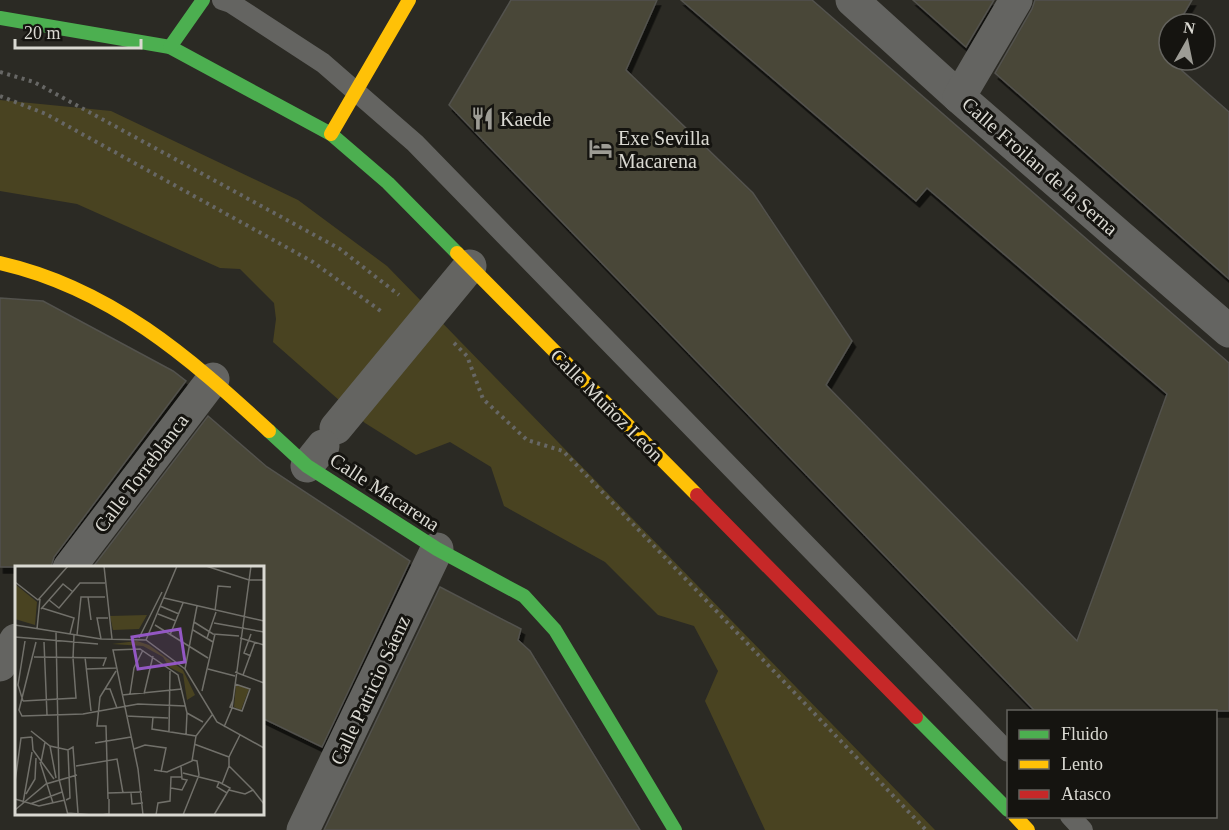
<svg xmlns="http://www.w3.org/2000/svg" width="1229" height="830" font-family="Georgia,serif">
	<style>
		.green { fill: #494321 }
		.building { fill: #484638; stroke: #53524d; stroke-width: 1.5; filter: url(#shadow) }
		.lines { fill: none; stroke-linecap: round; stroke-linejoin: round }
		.path { stroke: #676765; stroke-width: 4; stroke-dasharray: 3 4.5; stroke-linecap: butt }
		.lane { stroke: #646461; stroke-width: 20 }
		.street { stroke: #646461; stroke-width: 33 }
		.fast { stroke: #4caf50; stroke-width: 14 }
		.slow { stroke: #ffc107; stroke-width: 14 }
		.jam { stroke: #c62828; stroke-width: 14 }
		.labels { text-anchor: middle; stroke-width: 6; stroke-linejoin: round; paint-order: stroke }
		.poi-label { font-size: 20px; fill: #dad9d2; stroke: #151410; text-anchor: start }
		.street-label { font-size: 20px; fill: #dad9d2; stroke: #151410 }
		.inset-road { fill: none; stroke: #71706a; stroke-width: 1.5 }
		.view { fill: #9357c4; fill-opacity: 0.15; stroke: #9357c4; stroke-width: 3 }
		.inset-edge { fill: none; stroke: #dad9d2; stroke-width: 3 }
	</style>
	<defs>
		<filter id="shadow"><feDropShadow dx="3.5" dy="6" stdDeviation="0" flood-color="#0009"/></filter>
	</defs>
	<rect width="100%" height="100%" fill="#2b2a24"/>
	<path class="green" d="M0,100L111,111L298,200L387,266L935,830H765L705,701L718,671L694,626L658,615L605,562L504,506L491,467L450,442L416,455L365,423L273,342L276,319L274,303L240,269L220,268L77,204L0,191Z"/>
	<g class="building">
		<path d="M511,0H657L626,70L753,193L852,341L826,385L1077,641L1167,394L927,188L916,201L681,0H812L1229,363V711H1035L449,105Z"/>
		<path d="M913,0H994L966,47Z"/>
		<path d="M1035,0H1192L1178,24H1169V40L1162,53L1229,112V279L995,73L1032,9Z"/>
		<path d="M0,298L43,301L173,371L186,381L54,557L51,567H0Z"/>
		<path d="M208,416L267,467L410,561L322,747L262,718V567H93Z"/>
		<path d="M440,587L521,629L518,640L530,651L640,830H324Z"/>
	</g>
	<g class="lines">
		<g class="path">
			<path d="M0,72L34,82L340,249L399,295"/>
			<path d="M0,96L46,114L313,262L382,312"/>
			<path d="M454,343L467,356L483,399L527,440L563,451L926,830"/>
		</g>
		<g class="lane">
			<path d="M222,0L231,3L323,63L415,143L1008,752"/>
			<path d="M1070,816L1083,830"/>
		</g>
		<g class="street">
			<path d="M852,0L959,97L1229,331"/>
			<path d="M959,97L1016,0"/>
			<path d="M336,428L470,266"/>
			<path d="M307,466L323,446"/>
			<path d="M69,568L213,379"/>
			<path d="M0,665L16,640"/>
			<path d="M303,830L437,549"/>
		</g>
		<g class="fast">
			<path d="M0,18L170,47L331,134L388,183L457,253"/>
			<path d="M170,47L203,0"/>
			<path d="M269,431L307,466L437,549L524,596L555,630L675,830"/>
			<path d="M916,717L1008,810"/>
		</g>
		<g class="slow">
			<path d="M331,134L409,0"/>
			<path d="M457,253L697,495"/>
			<path d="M0,263C110,288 189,357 269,431"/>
			<path d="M1015,816L1028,830"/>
		</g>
		<path class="jam" d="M697,495L916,717"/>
	</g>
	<defs>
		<symbol id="restaurant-bare" viewBox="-9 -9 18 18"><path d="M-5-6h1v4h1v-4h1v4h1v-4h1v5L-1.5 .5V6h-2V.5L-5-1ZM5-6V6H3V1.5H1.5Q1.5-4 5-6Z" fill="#9d9c95" stroke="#151410" stroke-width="2.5" paint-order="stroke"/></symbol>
		<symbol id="hotel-bare" viewBox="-9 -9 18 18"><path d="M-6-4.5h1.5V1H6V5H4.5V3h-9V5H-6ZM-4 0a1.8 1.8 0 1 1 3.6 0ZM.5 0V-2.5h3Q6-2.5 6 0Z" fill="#9d9c95" stroke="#151410" stroke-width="2.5" paint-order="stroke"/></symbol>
	</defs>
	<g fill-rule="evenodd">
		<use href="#restaurant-bare" x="466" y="102" width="33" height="33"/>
		<use href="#hotel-bare" x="584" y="132" width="33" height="33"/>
	</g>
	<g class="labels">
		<g class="poi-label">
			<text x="500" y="126">Kaede</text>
			<text x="618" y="145">Exe Sevilla<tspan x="618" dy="23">Macarena</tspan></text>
		</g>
		<g class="street-label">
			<text transform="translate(1040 166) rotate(41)" y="7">Calle Froilan de la Serna</text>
			<text transform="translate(607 405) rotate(45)" y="7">Calle Muñoz León</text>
			<text transform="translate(141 473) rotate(-53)" y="7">Calle Torreblanca</text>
			<text transform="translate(385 492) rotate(33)" y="7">Calle Macarena</text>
			<text transform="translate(370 690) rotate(-65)" y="7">Calle Patricio Sáenz</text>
		</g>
	</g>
	<g transform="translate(15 566)">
		<rect width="249" height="249" fill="#2b2a24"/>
		<path d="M0,18L22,36L20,59L0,53ZM132,49L124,63L98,64L95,50ZM122,75L134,79L168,104L180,129L172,134L168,108L154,101L148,91L128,80L97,78ZM221,119L234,123L226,144L219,141Z" fill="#494321"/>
		<path class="inset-road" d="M89,0L97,73M191,0L234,14H249M0,16L23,34M73,31L76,54M149,32L249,55M23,34L53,0M34,34L44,42L65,17H90M145,40L164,48M27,42L59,52L55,68M26,43L48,18L58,26M200,45L203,20L216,21M143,48L161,55M179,56L198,68L224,70M199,57L249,66M0,59L86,73L131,74L170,103L202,156L249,182M140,59L193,92M22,63L25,33M178,64L198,76M41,66L44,213L53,249M62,69L66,31H90M155,69L168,37M0,71L83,78M124,72L147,26M192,72L201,46M225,72L249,79M86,73L82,52H93M131,74L162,0M21,76L4,144L7,150L68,148L123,138L170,140M29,76L32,149M236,90L229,87L236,68M19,91L91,92L88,100M70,91L76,145M58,92L59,69M71,103L101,102M170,103L182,40M193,103L220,110M220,106L249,117M228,109L240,76M90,123H95L102,142M187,125L200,68M115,128L119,102L128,84M129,128L138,90M107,129L167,123M218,134L215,141L227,145L235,123L220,118M8,135L61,132L58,92M8,135L3,119L10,75M172,147L188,156M111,150L153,152M138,151L137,163L181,170M209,161L217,142L236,0M16,165L35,180L53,184L58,181L63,247M154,166L155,105M225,169L214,191V200L238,224M17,171L18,184L39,213M80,177L116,171M179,178L214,191M35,180L41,212M119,183L130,179L151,182L146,206M25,196L38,237M26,196L30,176M61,200L102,193L108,227M139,204L152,206L177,195L181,170L197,149M168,207L204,216M0,216L6,172L17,171M204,216L215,222L212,227L202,221ZM207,218L214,200M156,222L167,224L172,214L167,213L166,200M214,224L230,228L238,224L249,238M93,227L127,226M116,227L117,238L128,237M11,228L20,213L21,192M0,233L24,240L50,234M93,233L91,160H82L85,131L101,105M51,234L55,232L53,184M8,237L17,186M15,238L47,226M0,244L31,218L62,209M53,247L77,249M86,249L94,248V233M128,249L123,203L98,84L125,83L163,109L172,147L171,169M141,249L143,237L155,235L156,211H167M168,249L184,209L182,195L177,194M199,249L212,227"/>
		<path class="view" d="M165,63L170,96L123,103L117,71Z"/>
		<rect width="249" height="249" class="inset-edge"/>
	</g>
	<rect x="1007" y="710" width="210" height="108" fill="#151410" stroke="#64635e" stroke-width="1.5"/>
	<rect x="1019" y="730" width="30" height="9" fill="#4caf50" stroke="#64635e" stroke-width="1.5"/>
	<text x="1061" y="740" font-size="18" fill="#dad9d2">Fluido</text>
	<rect x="1019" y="760" width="30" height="9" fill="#ffc107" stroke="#64635e" stroke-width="1.5"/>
	<text x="1061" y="770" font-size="18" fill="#dad9d2">Lento</text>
	<rect x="1019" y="790" width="30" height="9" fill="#c62828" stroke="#64635e" stroke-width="1.5"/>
	<text x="1061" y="800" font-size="18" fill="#dad9d2">Atasco</text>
	<g transform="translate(1187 42) rotate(9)"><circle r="28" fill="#151410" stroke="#64635e" stroke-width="1.5"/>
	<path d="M0-4.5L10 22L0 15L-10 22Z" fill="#9d9c95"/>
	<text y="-9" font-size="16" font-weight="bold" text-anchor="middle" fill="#dad9d2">N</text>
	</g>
	<path d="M15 39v9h126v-9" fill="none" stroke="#dad9d2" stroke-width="3"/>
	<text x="24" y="39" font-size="18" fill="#dad9d2" stroke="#151410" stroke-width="4.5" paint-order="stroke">20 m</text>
</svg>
